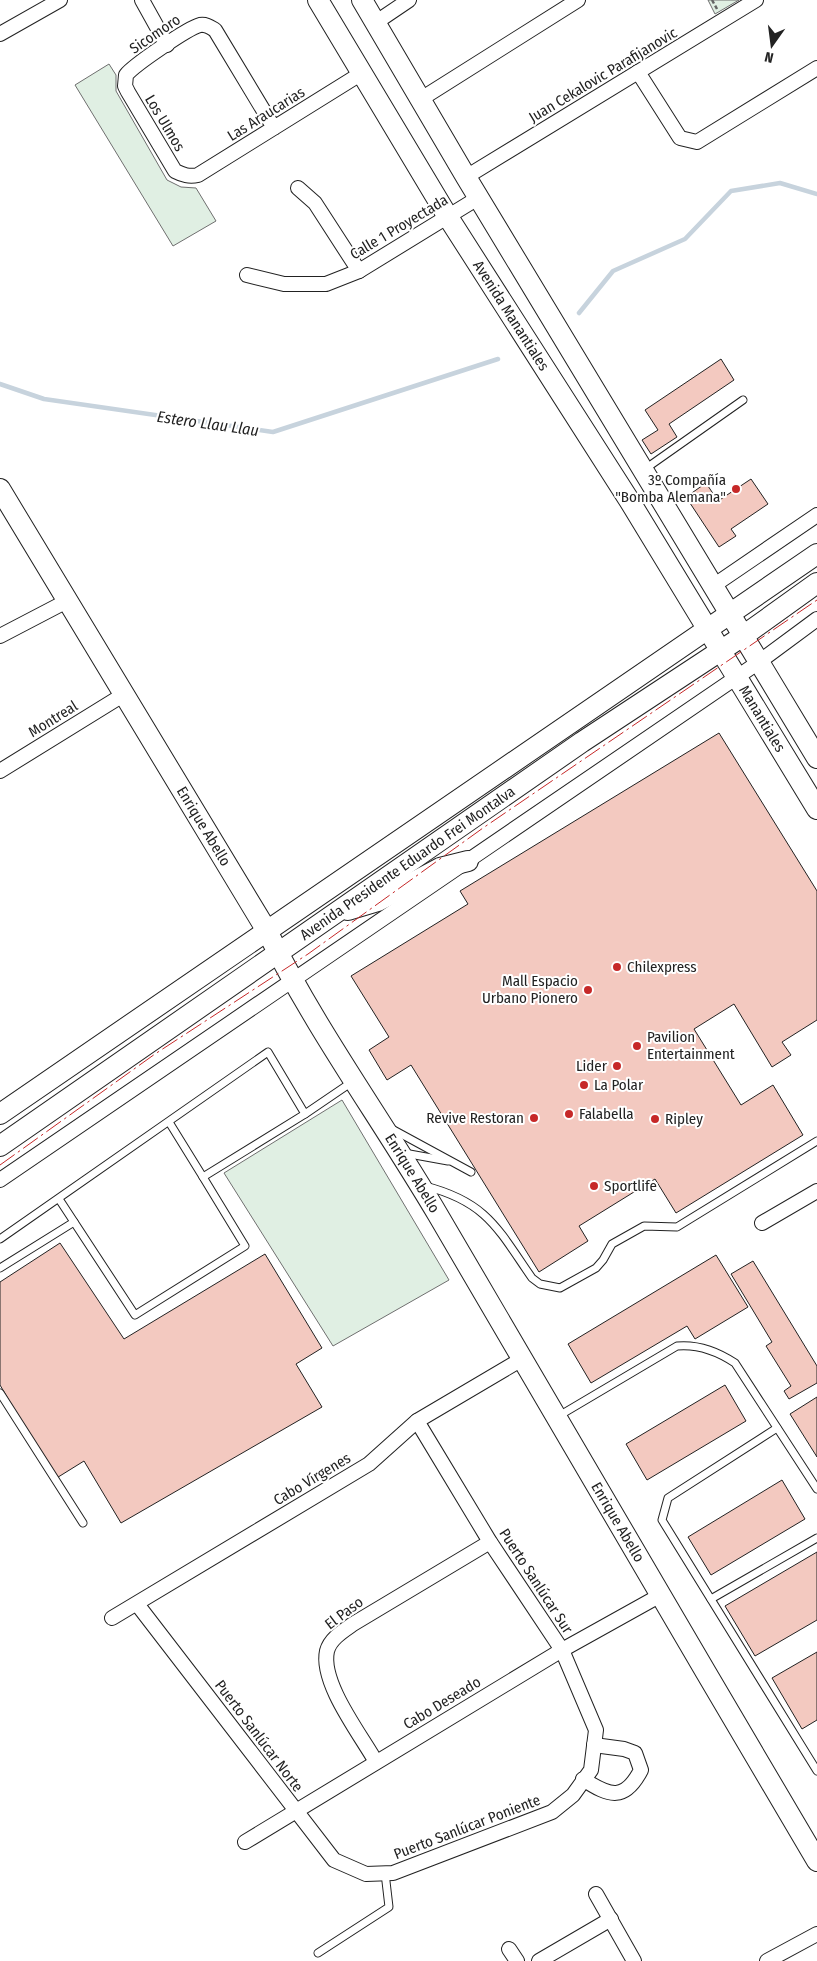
<svg xmlns="http://www.w3.org/2000/svg" width="817" height="1961" font-family="'Fira Sans Condensed',sans-serif">
	<style>
		.green { fill: #e0efe3; stroke: #6f6f6f }
		.lines { fill: none; stroke-linecap: round; stroke-linejoin: round }
		.stream { stroke: #c7d3dd; stroke-width: 4.5 }
		.building { fill: #f3c9c0; stroke: #222 }
		.lane-casing { stroke: #222; stroke-width: 9 }
		.street-casing { stroke: #222; stroke-width: 16 }
		.secondary-casing { stroke: #222; stroke-width: 22 }
		.path { stroke: #646464; stroke-width: 2.5; stroke-dasharray: 4 2.5; stroke-linecap: butt }
		.lane { stroke: #fff; stroke-width: 7 }
		.street { stroke: #fff; stroke-width: 14 }
		.secondary { stroke: #fff; stroke-width: 20 }
		.power { stroke: #c62828; stroke-width: 1; stroke-dasharray: 18 4 2.5 4; stroke-linecap: butt }
		.poi-dot { fill: #c62828; stroke: #fff; stroke-width: 2 }
		.labels { text-anchor: middle; stroke-width: 4; stroke-linejoin: round; paint-order: stroke }
		.street-label { font-size: 15px; fill: #222; stroke: #fff }
		.poi-label { font-size: 15px; fill: #222; stroke: #fff; text-anchor: start }
		.water-label { font-size: 16px; font-style: italic; fill: #222; stroke: #fff }
	</style>
	<rect width="100%" height="100%" fill="#fff"/>
	<g class="green">
		<path d="M708,0H739L715,14Z"/>
		<path d="M109,64L116,75V91L167,180L181,187L196,188L216,221L173,246L75,85Z"/>
		<path d="M342,1100L449,1280L333,1346L224,1173Z"/>
	</g>
	<g class="lines">
		<g class="stream">
			<path d="M579,313L613,271L685,239L731,191L780,183L817,194"/>
			<path d="M0,384L44,399L273,432L498,359"/>
		</g>
	</g>
	<g class="building">
		<path d="M721,359L734,380L669,424L677,437L651,454L642,440L658,430L645,410Z"/>
		<path d="M751,479L768,504L731,529L736,536L719,547L686,497L706,483L718,501Z"/>
		<path d="M719,733L817,891V1020L782,1042L791,1055L772,1067L734,1004L694,1029L741,1105L773,1085L803,1135L676,1213L655,1179L579,1226L588,1241L539,1272L411,1065L387,1080L369,1050L389,1037L351,976L468,904L460,891Z"/>
		<path d="M60,1243L124,1339L265,1254L322,1348L296,1364L322,1407L121,1523L84,1461L55,1479L0,1385V1282Z"/>
		<path d="M716,1255L748,1307L695,1339L687,1326L591,1383L568,1344Z"/>
		<path d="M753,1261L817,1366V1383L789,1399L784,1391L791,1386L766,1346L772,1342L731,1274Z"/>
		<path d="M725,1385L746,1421L647,1480L626,1444Z"/>
		<path d="M817,1397V1457L790,1414Z"/>
		<path d="M782,1480L805,1519L711,1575L688,1537Z"/>
		<path d="M817,1552V1620L755,1656L725,1606Z"/>
		<path d="M817,1652V1720L802,1729L772,1678Z"/>
	</g>
	<g class="lines">
		<defs>
			<g id="lane">
				<path d="M645,469L743,400"/>
				<path d="M305,1114L352,1082"/>
				<path d="M169,1122L203,1177"/>
				<path d="M390,1128L471,1172"/>
				<path d="M404,1153L448,1161"/>
				<path d="M425,1186C487,1202 498,1229 532,1278L540,1284L560,1288L596,1268L603,1260L612,1244L644,1226L677,1227L817,1141"/>
				<path d="M0,1239L268,1052L305,1114L203,1177L245,1246L135,1315L59,1199"/>
				<path d="M0,1268L74,1222"/>
				<path d="M0,1393L83,1523"/>
				<path d="M557,1417L677,1346C699,1344 717,1351 735,1363L817,1489"/>
				<path d="M777,1428L668,1498L662,1520L817,1771"/>
				<path d="M711,1599L817,1538"/>
				<path d="M318,1953L389,1907L385,1873"/>
			</g>
			<g id="street">
				<path d="M142,0L167,45"/>
				<path d="M375,23L409,0"/>
				<path d="M0,34L60,0"/>
				<path d="M638,72L680,138L697,142L817,68"/>
				<path d="M421,99L578,0"/>
				<path d="M274,128L215,30C210,27 206,24 200,25C188,28 134,65 126,75L125,86L128,92L175,171C183,175 189,177 198,175L362,73"/>
				<path d="M466,177L756,0"/>
				<path d="M298,188L315,203L359,271"/>
				<path d="M247,275L284,284H326L359,271L478,198"/>
				<path d="M713,586L817,515"/>
				<path d="M0,636L67,601"/>
				<path d="M0,771L123,695"/>
				<path d="M0,1180L759,662L817,619"/>
				<path d="M762,1223L817,1191"/>
				<path d="M137,1604L334,1860L366,1874L393,1873L552,1812L573,1795L591,1770L596,1730L562,1650L490,1542L417,1421"/>
				<path d="M112,1618L369,1464L417,1421L522,1359"/>
				<path d="M376,1762C361,1735 320,1683 327,1651C330,1639 343,1631 353,1624L490,1542"/>
				<path d="M583,1779C610,1797 625,1801 641,1770L635,1753L624,1749L594,1745"/>
				<path d="M245,1842L562,1650L659,1596"/>
				<path d="M596,1894L634,1961"/>
				<path d="M509,1949L517,1961"/>
				<path d="M539,1961L611,1919"/>
				<path d="M767,1961L817,1934"/>
			</g>
			<g id="secondary">
				<path id="s1" d="M318,0L448,217L629,500L817,809"/>
				<path d="M362,0L466,177L817,758"/>
				<path id="s2" d="M0,489L267,931C316,1030 382,1120 438,1215C564,1430 690,1646 817,1861"/>
				<path d="M348,910L378,901L440,868L468,861"/>
				<path d="M0,1114L817,554"/>
				<path id="s3" d="M0,1146L582,742L743,636L817,583"/>
			</g>
		</defs>
		<use href="#lane" class="lane-casing"/>
		<use href="#street" class="street-casing"/>
		<use href="#secondary" class="secondary-casing"/>
		<path class="path" d="M712,0L717,9"/>
		<use href="#lane" class="lane"/>
		<use href="#street" class="street"/>
		<use href="#secondary" class="secondary"/>
		<path class="power" d="M0,1165L155,1054L308,954L483,828L817,600"/>
	</g>
	<g class="poi-dot">
		<circle cx="736" cy="489" r="5"/>
		<circle cx="617" cy="967" r="5"/>
		<circle cx="588" cy="990" r="5"/>
		<circle cx="637" cy="1046" r="5"/>
		<circle cx="617" cy="1066" r="5"/>
		<circle cx="584" cy="1085" r="5"/>
		<circle cx="569" cy="1114" r="5"/>
		<circle cx="534" cy="1118" r="5"/>
		<circle cx="655" cy="1119" r="5"/>
		<circle cx="594" cy="1186" r="5"/>
	</g>
	<g class="labels">
		<g class="street-label">
			<text transform="translate(155 34) rotate(-34)" y="5">Sicomoro</text>
			<text transform="translate(603 75) rotate(-31)" y="5">Juan Cekalovic Parafijanovic</text>
			<text transform="translate(266 114) rotate(-32)" y="5">Las Araucarias</text>
			<text transform="translate(165 123) rotate(59)" y="5">Los Ulmos</text>
			<text transform="translate(399 227) rotate(-31)" y="5">Calle 1 Proyectada</text>
			<text dy="5" stroke="none"><textPath href="#s1" startOffset="370">Avenida Manantiales</textPath></text>
			<text transform="translate(53 719) rotate(-32)" y="5">Montreal</text>
			<text dy="5" stroke="none"><textPath href="#s1" startOffset="845">Manantiales</textPath></text>
			<text dy="5" stroke="none"><textPath href="#s2" startOffset="394">Enrique Abello</textPath></text>
			<text dy="5" stroke="none"><textPath href="#s3" startOffset="496">Avenida Presidente Eduardo Frei Montalva</textPath></text>
			<text dy="5" stroke="none"><textPath href="#s2" startOffset="799">Enrique Abello</textPath></text>
			<text transform="translate(312 1479) rotate(-31)" y="5">Cabo Vírgenes</text>
			<text dy="5" stroke="none"><textPath href="#s2" startOffset="1204">Enrique Abello</textPath></text>
			<text transform="translate(536 1581) rotate(57)" y="5">Puerto Sanlúcar Sur</text>
			<text transform="translate(344 1613) rotate(-37)" y="5">El Paso</text>
			<text transform="translate(442 1703) rotate(-31)" y="5">Cabo Deseado</text>
			<text transform="translate(259 1736) rotate(53)" y="5">Puerto Sanlúcar Norte</text>
			<text transform="translate(467 1827) rotate(-21)" y="5">Puerto Sanlúcar Poniente</text>
		</g>
		<g class="poi-label">
			<text x="726" y="485" text-anchor="end">3º Compañía<tspan x="726" dy="17">"Bomba Alemana"</tspan></text>
			<text x="627" y="972">Chilexpress</text>
			<text x="578" y="986" text-anchor="end">Mall Espacio<tspan x="578" dy="17">Urbano Pionero</tspan></text>
			<text x="647" y="1042">Pavilion<tspan x="647" dy="17">Entertainment</tspan></text>
			<text x="607" y="1071" text-anchor="end">Lider</text>
			<text x="594" y="1090">La Polar</text>
			<text x="579" y="1119">Falabella</text>
			<text x="524" y="1123" text-anchor="end">Revive Restoran</text>
			<text x="665" y="1124">Ripley</text>
			<text x="604" y="1191">Sportlife</text>
		</g>
		<g class="water-label">
			<text transform="translate(208 423) rotate(8)" y="6">Estero Llau Llau</text>
		</g>
	</g>
	<g transform="translate(772 45) rotate(194)" stroke="#ffffff" stroke-width="4" paint-order="stroke">
	<path d="M0-4L9 19L0 12L-9 19Z" fill="#222222"/>
	<text y="-8" font-size="14" font-weight="bold" text-anchor="middle" fill="#222222">N</text>
	</g>
</svg>
